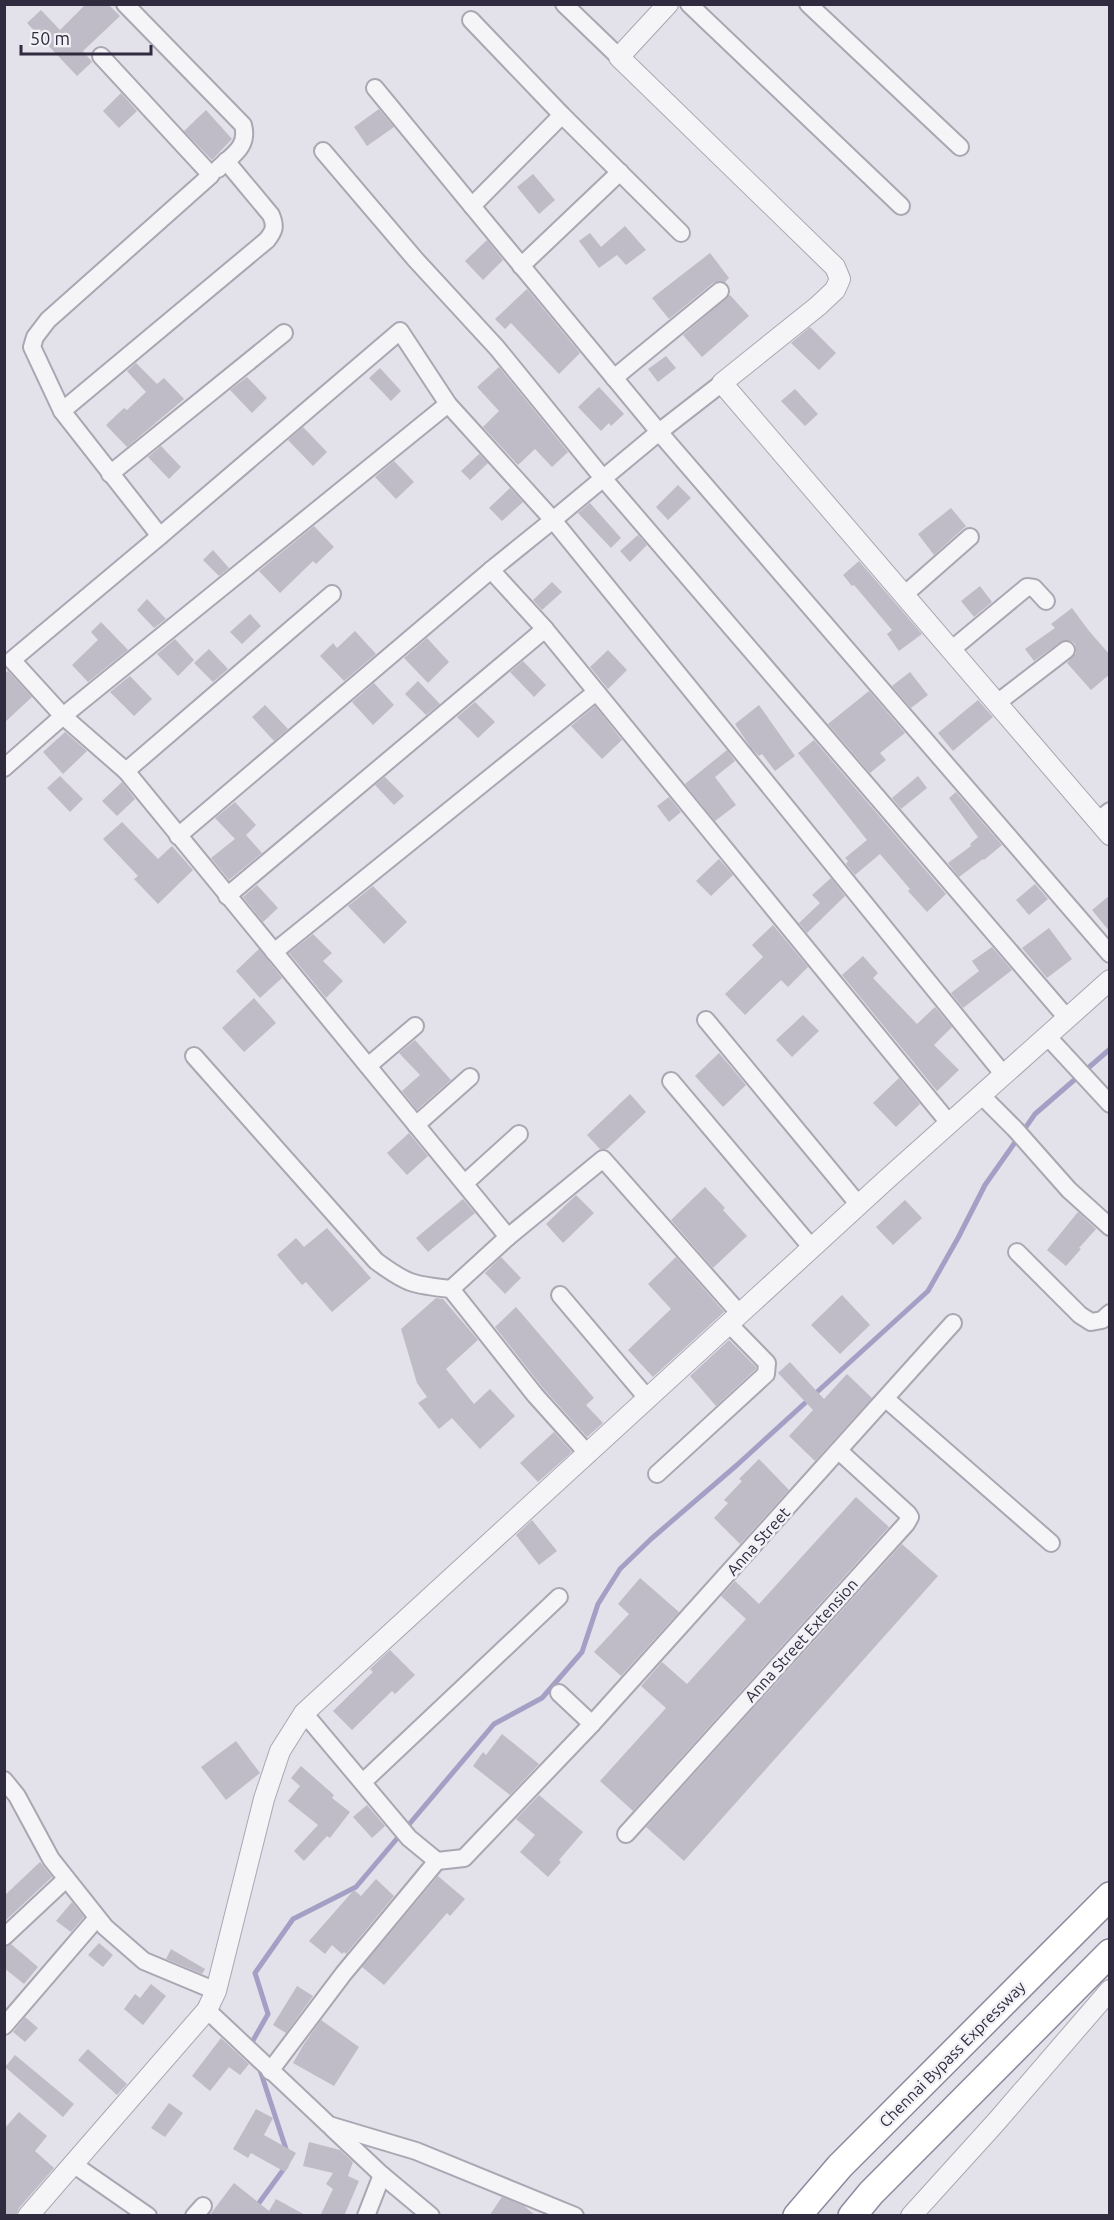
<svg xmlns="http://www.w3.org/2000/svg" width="1114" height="2220" font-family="Ubuntu,sans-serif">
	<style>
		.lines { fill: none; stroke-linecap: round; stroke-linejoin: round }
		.stream { stroke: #a4a0c5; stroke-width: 5 }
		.building { fill: #bfbcc8 }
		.minor-casing { stroke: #aaa7b3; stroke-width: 20 }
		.tertiary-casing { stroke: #aaa7b3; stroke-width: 22 }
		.trunk-casing { stroke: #8e8a9e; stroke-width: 30 }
		.minor { stroke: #f5f4f7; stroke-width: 16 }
		.tertiary { stroke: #f5f4f7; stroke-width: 20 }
		.trunk { stroke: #fff; stroke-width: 27 }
		.labels { text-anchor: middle; stroke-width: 5; stroke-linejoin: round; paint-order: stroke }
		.street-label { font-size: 16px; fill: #302b3f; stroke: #f2f1f6 }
	</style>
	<rect width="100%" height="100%" fill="#e3e1e9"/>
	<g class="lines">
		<g class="stream">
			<path d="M252,2047L251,2044L268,2014L255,1973L293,1919L356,1887L494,1724L542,1698L582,1652L598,1604L620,1569L651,1539L737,1465L928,1291L958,1238L985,1185L1035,1114L1110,1049"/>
			<path d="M259,2067L287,2152"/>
			<path d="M256,2207L286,2166"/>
		</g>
	</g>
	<g class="building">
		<path d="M86,4H108L120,16L83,51L92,62L77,76L27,23L41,10L60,30Z"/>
		<path d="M121,93L137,111L119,128L103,111Z"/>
		<path d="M379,109L394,127L367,146L354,127Z"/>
		<path d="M206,110L232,139L212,160L184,131Z"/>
		<path d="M533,174L555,200L539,214L517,187Z"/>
		<path d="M625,226L646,250L626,265L617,255L599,268L579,241L590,233L601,247Z"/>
		<path d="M487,240L503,260L483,280L465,261Z"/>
		<path d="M710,253L729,278L725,282L719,281L713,283L669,319L652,298Z"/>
		<path d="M527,289L580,353L559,374L511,323L505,329L495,319Z"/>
		<path d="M730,295L749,316L702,357L683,335Z"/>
		<path d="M810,327L836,353L819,370L791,343Z"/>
		<path d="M666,356L676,368L658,382L648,369Z"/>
		<path d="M136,363L157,384L164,378L184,399L127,447L106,425L124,408L127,410L146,392L127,371Z"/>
		<path d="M499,367L568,452L552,467L535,449L518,465L483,427L499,411L477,387Z"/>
		<path d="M380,368L401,391L391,401L369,378Z"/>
		<path d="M247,377L267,398L252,413L230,390Z"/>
		<path d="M599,387L624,414L611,426L609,423L601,431L578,407Z"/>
		<path d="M795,389L818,414L805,426L781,401Z"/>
		<path d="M303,427L327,452L313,466L288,440Z"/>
		<path d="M161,446L181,467L169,479L148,457Z"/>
		<path d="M479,454L488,463L470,480L461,471Z"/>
		<path d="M394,461L414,482L396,499L375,477Z"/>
		<path d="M678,485L691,498L668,520L656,507Z"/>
		<path d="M510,488L523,502L502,521L489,508Z"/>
		<path d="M590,503L621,538L611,548L578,513Z"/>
		<path d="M951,508L966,526L934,555L918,534Z"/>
		<path d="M314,526L334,547L316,564L313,561L280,593L259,571Z"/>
		<path d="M638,535L647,545L630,562L620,551Z"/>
		<path d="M213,550L229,568L219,576L203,560Z"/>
		<path d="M859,561L922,634L899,651L887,634L892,630L854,585L852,586L843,575Z"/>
		<path d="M552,582L562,592L542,610L533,600Z"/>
		<path d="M980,586L992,602L974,617L961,601Z"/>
		<path d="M147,599L166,619L154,628L137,610Z"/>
		<path d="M1072,608L1089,631L1110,655V674L1091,690L1067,663L1076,653L1075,644L1071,641L1060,642L1034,661L1025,649L1055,628L1051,624Z"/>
		<path d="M250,614L261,626L242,644L230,632Z"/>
		<path d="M101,622L128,650L88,682L72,665L98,640L91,632Z"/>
		<path d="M355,631L376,654L344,681L320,656L333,643L337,648Z"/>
		<path d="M427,638L449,662L428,683L404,658Z"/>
		<path d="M175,639L194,660L178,676L157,654Z"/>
		<path d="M209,649L228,669L213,682L194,663Z"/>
		<path d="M608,650L627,670L608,689L590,667Z"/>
		<path d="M523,661L546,685L534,697L510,672Z"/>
		<path d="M8,671L32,697L4,723V674Z"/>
		<path d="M910,672L928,695L911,708L892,686Z"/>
		<path d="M130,676L152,699L134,716L110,692Z"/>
		<path d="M418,681L440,704L426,715L405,694Z"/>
		<path d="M374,683L394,705L373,725L352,702Z"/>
		<path d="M869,691L905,733L880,753L886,760L870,773L828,724Z"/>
		<path d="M978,700L993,717L953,751L938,733Z"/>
		<path d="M475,702L495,722L478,738L457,717Z"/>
		<path d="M265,705L288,729L274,741L252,717Z"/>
		<path d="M759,705L795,756L775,771L762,754L759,756L751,748L735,724Z"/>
		<path d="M595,706L622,740L602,759L571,726Z"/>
		<path d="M65,732L87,751L63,774L43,752Z"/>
		<path d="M814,740L946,894L927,912L908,891L910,889L880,854L855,875L846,864L848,861L845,858L867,840L798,753Z"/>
		<path d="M727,750L735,761L715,777L736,805L715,821L685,784Z"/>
		<path d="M60,776L83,799L70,812L47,788Z"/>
		<path d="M918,776L927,788L901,809L892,798Z"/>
		<path d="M385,777L404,796L394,805L375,785Z"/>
		<path d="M122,782L135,799L117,816L102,801Z"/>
		<path d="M956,792L1002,845L984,860L983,859L959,877L948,863L971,846L970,844L978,837L949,798Z"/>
		<path d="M669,797L681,812L669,822L657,806Z"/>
		<path d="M235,802L256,825L246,835L262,853L229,880L211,858L235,839L215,818Z"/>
		<path d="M122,822L158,859L172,846L193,870L158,904L134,879L138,876L103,839Z"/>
		<path d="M719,859L733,875L711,896L696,881Z"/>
		<path d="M831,878L845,896L807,933L799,923L820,903L812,895Z"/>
		<path d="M1035,884L1048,899L1029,915L1016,900Z"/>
		<path d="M257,885L278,908L263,922L243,897Z"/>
		<path d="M373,886L407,922L384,944L348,906Z"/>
		<path d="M1110,895V932L1092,910Z"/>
		<path d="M773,925L808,967L788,987L781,980L745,1015L725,994L763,957L752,945Z"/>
		<path d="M1049,928L1072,959L1047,978L1022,948Z"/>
		<path d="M313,934L332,953L323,961L343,981L326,998L289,953Z"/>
		<path d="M992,947L1012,970L963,1008L951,993L979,971L972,961Z"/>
		<path d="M259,949L282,978L260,998L236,971Z"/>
		<path d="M863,956L878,973L873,978L917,1024L935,1007L952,1027L934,1045L959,1070L937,1091L842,975Z"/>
		<path d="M254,998L276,1023L244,1052L222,1028Z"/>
		<path d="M803,1015L819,1031L792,1057L776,1040Z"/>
		<path d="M415,1040L451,1080L417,1110L402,1091L420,1075L399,1053Z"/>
		<path d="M719,1053L746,1085L723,1107L695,1076Z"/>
		<path d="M899,1078L920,1104L896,1127L873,1103Z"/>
		<path d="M630,1094L646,1112L607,1149H600L587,1135Z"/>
		<path d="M409,1133L428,1156L407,1175L387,1153Z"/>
		<path d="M705,1187L725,1208L723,1210L747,1236L713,1268L671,1220Z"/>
		<path d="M576,1195L594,1213L563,1243L546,1224Z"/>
		<path d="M463,1199L475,1213L428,1252L416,1238Z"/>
		<path d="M905,1200L922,1218L893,1245L876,1227Z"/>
		<path d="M1078,1212L1096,1229L1079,1248L1081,1249L1066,1266L1047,1250Z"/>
		<path d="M327,1228L371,1278L332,1312L306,1282L302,1285L277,1255L296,1238L304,1247Z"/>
		<path d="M501,1257L521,1278L505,1294L485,1273Z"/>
		<path d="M676,1257L724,1312L653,1377L628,1350L671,1309L648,1284Z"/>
		<path d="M842,1295L870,1325L840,1354L811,1325Z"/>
		<path d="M436,1298L443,1299L478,1340L446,1369L474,1404L490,1389L515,1416L480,1449L452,1418L439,1429L418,1403L427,1397L417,1383L401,1329Z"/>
		<path d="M516,1307L594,1398L586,1405L603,1423L587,1437L543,1388L495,1327Z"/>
		<path d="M729,1340L756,1367V1369L716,1406L690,1376Z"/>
		<path d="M790,1362L824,1399L847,1374L872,1398L815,1461L789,1436L813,1410L778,1373Z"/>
		<path d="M554,1432L572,1452L538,1482L520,1463Z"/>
		<path d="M759,1459L789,1490L740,1544L714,1518L728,1503L724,1500L742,1481L739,1479Z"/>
		<path d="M856,1497L889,1527L633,1811L600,1781L666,1708L641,1686L662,1662L687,1684L746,1619L721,1596L735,1581L759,1604Z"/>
		<path d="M532,1520L557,1551L539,1565L516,1535Z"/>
		<path d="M902,1544L938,1576L684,1861L646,1827Z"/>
		<path d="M640,1578L679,1612L621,1676L594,1652L629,1614L618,1604Z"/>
		<path d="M390,1650L415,1675L395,1694L392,1691L352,1730L333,1711L373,1672L370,1669Z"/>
		<path d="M502,1734L539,1764L510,1795L473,1766L483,1752L486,1755Z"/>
		<path d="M236,1741L260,1773L226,1800L201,1767Z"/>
		<path d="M301,1766L334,1795L332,1798L350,1812L330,1838L327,1836L304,1861L294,1851L318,1825L288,1801L300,1786L291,1778Z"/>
		<path d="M539,1795L583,1832L559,1860L561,1862L548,1877L520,1852L535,1835L516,1819Z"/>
		<path d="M367,1805L385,1826L372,1838L353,1817Z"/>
		<path d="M40,1862L52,1877L4,1922V1896Z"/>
		<path d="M438,1876L465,1899L450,1916L447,1913L384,1985L362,1967Z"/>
		<path d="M376,1879L394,1896L346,1954L344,1952L342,1954L332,1945L325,1954L309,1941L354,1890L361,1896Z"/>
		<path d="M72,1902L84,1917L71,1932L56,1921Z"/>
		<path d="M99,1943L113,1955L103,1967L88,1955Z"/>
		<path d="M11,1944L38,1967L24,1984L4,1968V1947Z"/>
		<path d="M171,1949L205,1969L202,1974L166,1959Z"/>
		<path d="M151,1984L166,1996L143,2025L124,2009L135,1994L140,1998Z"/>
		<path d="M297,1986L313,1996L286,2033L273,2025Z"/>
		<path d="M25,2017L38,2028L25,2042L13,2032Z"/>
		<path d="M321,2020L359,2047L334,2086L293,2063L304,2044Z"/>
		<path d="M221,2038L249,2064L240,2075L229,2067L210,2091L192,2076Z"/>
		<path d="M88,2049L127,2084L117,2095L78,2060Z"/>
		<path d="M15,2055L74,2104L63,2117L5,2067Z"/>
		<path d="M169,2103L183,2113L165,2137L151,2128Z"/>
		<path d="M256,2109L273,2118L264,2135L296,2153L285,2172L251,2153L248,2158L233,2149Z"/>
		<path d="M19,2112L47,2136L35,2151L54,2168L19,2208L16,2216H4V2129Z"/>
		<path d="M309,2142L340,2150L353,2162L348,2176L359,2181L344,2216H320L333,2189L326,2184L333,2173L303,2166Z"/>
		<path d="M234,2183L269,2211L276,2199L307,2216H209Z"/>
		<path d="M502,2197L524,2206L536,2216H489Z"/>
	</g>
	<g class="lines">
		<defs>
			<g id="minor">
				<path d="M125,4L243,125C249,147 232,155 218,169"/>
				<path d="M564,4L619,57"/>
				<path d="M689,4L901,206"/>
				<path d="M808,4L960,147"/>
				<path d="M471,20L562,115L681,233"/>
				<path d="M101,56L211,175L48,320L35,337L32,347L62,411L160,536"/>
				<path d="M375,88L472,206L562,115"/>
				<path d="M323,151L415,259L497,348L602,477L1067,1018"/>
				<path d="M472,206L659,432L722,383"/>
				<path d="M521,266L620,172"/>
				<path d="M614,378L720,291"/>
				<path d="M62,411L267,240C274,231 276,227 271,215L226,161"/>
				<path d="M110,474L284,333"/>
				<path d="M904,595L970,537"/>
				<path d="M951,650L1027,587L1034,588L1046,601"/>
				<path d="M997,703L1066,650"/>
				<path d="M4,768L63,716L448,404"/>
				<path d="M126,771L332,594"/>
				<path d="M1097,821L1110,811"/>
				<path d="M178,836L491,570"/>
				<path d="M227,896L545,629"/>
				<path d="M274,952L596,692"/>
				<path d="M706,1020L859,1205"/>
				<path d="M1047,1036L1110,1104"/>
				<path d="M194,1056L376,1261C407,1284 413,1285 451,1289"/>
				<path d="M368,1066L415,1026"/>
				<path d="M1004,1075L553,520L659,432L1110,954"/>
				<path d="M671,1081L812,1248"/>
				<path d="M981,1095L1015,1129L1069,1190L1110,1227"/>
				<path d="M416,1125L470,1077"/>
				<path d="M465,1183L519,1134"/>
				<path d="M508,1237L126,771L63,716L12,660L160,536L400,331L448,404L553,520L491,570L545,629L949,1123"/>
				<path d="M1017,1252L1080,1315L1091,1322L1102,1320L1110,1313"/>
				<path d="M560,1295L648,1399"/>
				<path d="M886,1399L1051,1543"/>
				<path d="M588,1454L535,1395L451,1289L508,1237L603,1159L740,1314"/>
				<path d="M657,1474L766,1374L767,1363L729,1324"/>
				<path d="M559,1693L592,1724L953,1323"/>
				<path d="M304,1713L409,1838L437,1861L464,1858L592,1724"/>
				<path d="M4,1780L17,1796L51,1859L105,1927L144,1961L216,1991"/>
				<path d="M363,1782L559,1597"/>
				<path d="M626,1834L906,1524L910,1517L908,1514L839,1451"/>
				<path d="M4,1937L66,1879"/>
				<path d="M207,2010L329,2125L416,2151L575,2216"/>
				<path d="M4,2026L97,1918"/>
				<path d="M270,2071L344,1973L437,1861"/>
				<path d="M332,2128L382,2175L431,2216"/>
				<path d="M73,2164L148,2216"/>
				<path d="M194,2216L203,2206"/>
				<path d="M366,2216L382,2175"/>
			</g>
			<g id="tertiary">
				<path d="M668,4L619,57L835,267L840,279L835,290L818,306L722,383L1110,835"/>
				<path d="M28,2216L207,2010L216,1991L264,1799L280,1751L304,1713L887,1179L1110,980"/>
				<path d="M911,2216L997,2121L1110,1990"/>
			</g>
			<g id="trunk">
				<path d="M797,2216L840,2166L1110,1896"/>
				<path d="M852,2216L871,2193L1110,1953"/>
			</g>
		</defs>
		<use href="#minor" class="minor-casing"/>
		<use href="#tertiary" class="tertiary-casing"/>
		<use href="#trunk" class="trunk-casing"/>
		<use href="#minor" class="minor"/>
		<use href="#tertiary" class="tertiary"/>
		<use href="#trunk" class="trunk"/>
	</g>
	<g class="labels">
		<g class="street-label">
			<text transform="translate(758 1541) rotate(-48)" y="6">Anna Street</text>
			<text transform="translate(801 1640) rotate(-48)" y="6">Anna Street Extension</text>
			<text transform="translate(952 2054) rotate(-45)" y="6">Chennai Bypass Expressway</text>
		</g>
	</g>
	<rect width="1114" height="2220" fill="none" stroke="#302b3f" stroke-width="12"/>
	<path d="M21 45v9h130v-9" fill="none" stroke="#302b3f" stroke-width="3"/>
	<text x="30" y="45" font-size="18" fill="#302b3f" stroke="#f2f1f6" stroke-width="4.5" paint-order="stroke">50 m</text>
</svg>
